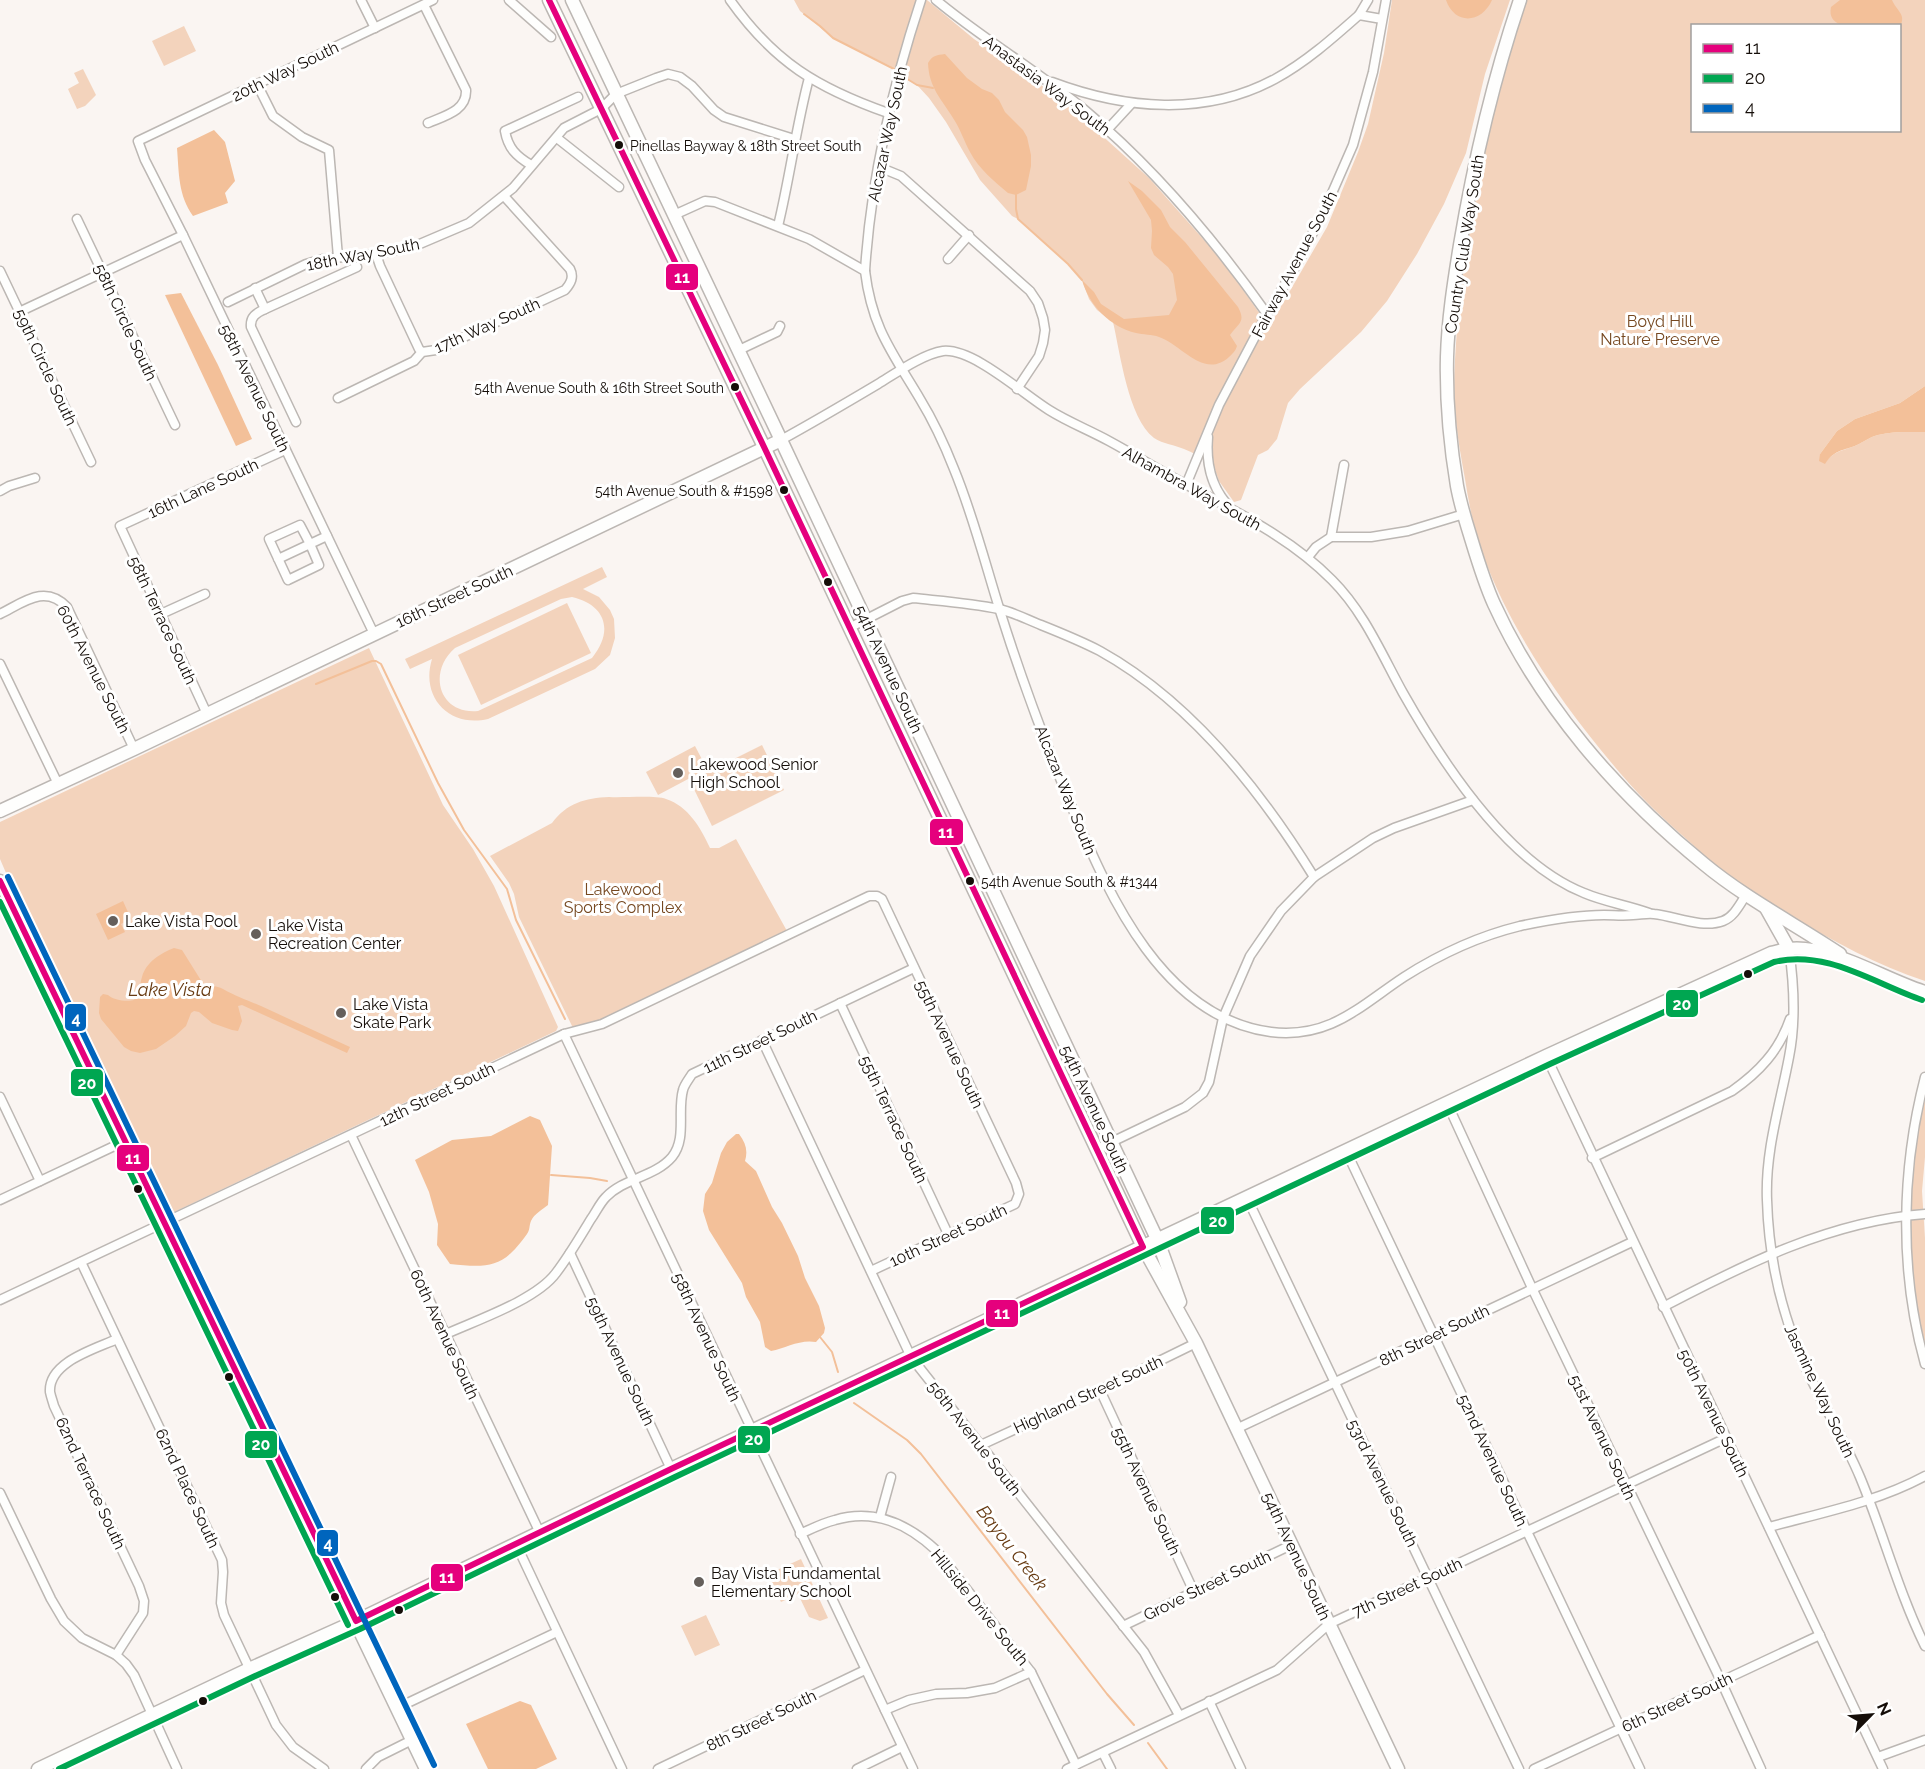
<svg xmlns="http://www.w3.org/2000/svg" width="1925" height="1769" font-family="Raleway,sans-serif">
	<style>
		.green { fill: #f3d3bc; fill-rule: evenodd }
		.water { fill: #f3c099 }
		.lines { fill: none; stroke-linecap: round; stroke-linejoin: round }
		.stream { stroke: #f3c099; stroke-width: 2 }
		.street-casing { stroke: #bcb7b3; stroke-width: 11 }
		.secondary-casing { stroke: #bcb7b3; stroke-width: 15 }
		.street { stroke: #fefefd; stroke-width: 8 }
		.secondary { stroke: #fefefd; stroke-width: 12 }
		.bus-1-casing { stroke: #fff; stroke-width: 10 }
		.bus-2-casing { stroke: #fff; stroke-width: 10 }
		.bus-3-casing { stroke: #fff; stroke-width: 10 }
		.bus-1 { stroke: #e5007d; stroke-width: 6 }
		.bus-2 { stroke: #00a651; stroke-width: 6 }
		.bus-3 { stroke: #0065bd; stroke-width: 6 }
		.bus-dot { fill: #150e09; stroke: #fff; stroke-width: 2 }
		.poi-dot { fill: #655f5b; stroke: #fff; stroke-width: 2 }
		.labels { text-anchor: middle; stroke-width: 6; stroke-linejoin: round; paint-order: stroke }
		.bus-label { font-size: 14px; fill: #150e09; stroke: #fff; text-anchor: start }
		.street-label { font-size: 16px; fill: #150e09; stroke: #fff }
		.park-label { font-size: 16px; fill: #764820; stroke: #fff }
		.poi-label { font-size: 16px; fill: #150e09; stroke: #fff; text-anchor: start }
		.water-label { font-size: 18px; font-style: italic; fill: #673a11; stroke: #fff }
		.line-badge { stroke: #fff; stroke-width: 2 }
		.badge-label { font-size: 16px; text-anchor: middle; font-weight: bold; fill: #fff }
	</style>
	<rect width="100%" height="100%" fill="#faf5f2"/>
	<g class="green">
		<path d="M794,0H927L974,39L1048,90L1077,113L1149,178L1212,249L1234,277L1269,327L1327,227L1358,152L1368,124L1384,53L1392,0H1510L1485,74L1466,153L1444,204L1417,254L1387,301L1361,332L1300,389L1288,403L1277,439L1268,450L1258,455L1241,500L1234,502L1219,481L1213,464C1204,459 1194,453 1184,449C1175,445 1163,444 1154,438C1128,418 1120,352 1113,322L1097,310L1089,299L1082,280L1068,264L1018,219L1012,216L980,180L946,122L929,98L917,85L908,80L890,66L833,38L800,11Z"/>
		<path d="M1526,0H1925V386L1900,403L1855,419L1837,431L1820,454L1825,463C1833,452 1840,451 1852,447C1861,444 1869,437 1878,435C1893,431 1910,432 1925,432V981C1877,965 1834,942 1790,915C1768,901 1746,888 1725,873C1713,865 1703,854 1693,845C1667,822 1642,799 1620,773C1565,708 1513,636 1483,555C1474,531 1469,504 1465,479C1461,457 1457,435 1455,413C1453,386 1455,357 1457,329C1464,218 1491,105 1526,0ZM1692,26H1900V130H1692Z"/>
		<path d="M184,26L196,51L164,66L152,41Z"/>
		<path d="M83,69L96,95L85,106L77,109L68,89L79,83L74,73Z"/>
		<path d="M602,567L607,577L583,589L599,597L610,610L614,619L615,638L610,655L595,669L488,719C450,728 420,698 432,659L410,669L405,659ZM572,597C606,605 614,631 592,658L478,711C439,715 427,672 455,648L561,599Z"/>
		<path d="M567,603L591,653L481,705L458,655Z"/>
		<path d="M369,648L443,805L473,849L494,886L558,1027L556,1031L174,1212L166,1209L160,1201L28,924L0,859V822Z"/>
		<path d="M762,745L784,790L712,826L690,781Z"/>
		<path d="M695,746L707,769L658,795L646,772Z"/>
		<path d="M609,797C623,798 655,795 666,799C688,806 701,828 710,848H719L736,839L787,931L600,1020L573,1028L519,917L514,894L509,883L490,856L552,823C567,803 585,798 609,797Z"/>
		<path d="M1925,1092V1157L1922,1191L1925,1238V1352C1907,1263 1905,1181 1925,1092Z"/>
		<path d="M801,1559L828,1618L820,1621L809,1617L798,1594L781,1602L768,1574Z"/>
		<path d="M706,1615L720,1645L695,1656L681,1626Z"/>
	</g>
	<g class="water">
		<path d="M1446,0H1492C1482,23 1455,26 1446,0Z"/>
		<path d="M1840,0H1892C1896,10 1907,15 1900,26L1841,25C1833,21 1829,17 1831,7Z"/>
		<path d="M945,54L967,78L982,89L992,93L999,100L1005,112L1023,130L1027,137L1031,155V166L1026,190L1016,195L1008,193C994,181 979,169 970,152C964,141 960,128 953,118C941,98 929,88 928,63C932,56 936,55 945,54Z"/>
		<path d="M214,130L225,142L235,181L225,193L228,203L193,216C178,195 179,173 177,148Z"/>
		<path d="M1128,181L1142,191L1161,210L1170,227L1185,242L1238,307C1246,322 1239,323 1230,335L1237,346C1235,352 1233,353 1229,357C1204,380 1181,344 1159,337C1152,334 1143,335 1136,333C1110,327 1089,305 1082,280L1094,292L1101,304L1124,319L1169,315L1177,300L1173,274L1168,267L1154,255L1151,248L1152,231L1151,220Z"/>
		<path d="M181,293L218,365L252,439L236,446L165,295Z"/>
		<path d="M1925,386V432C1910,432 1893,431 1878,435C1869,437 1861,444 1852,447C1839,451 1833,452 1825,464L1819,461L1820,454L1837,431L1855,419L1900,403Z"/>
		<path d="M123,901L131,919L121,924L125,932L108,940L96,914Z"/>
		<path d="M174,948L182,950L202,982C209,987 216,985 223,989C237,997 247,1000 261,1006C291,1020 320,1033 350,1047L347,1053L242,1005L238,1006L242,1021L238,1031L232,1030L212,1023L199,1012L194,1011L191,1013L186,1026L175,1036L156,1049L140,1053L131,1051L124,1047L101,1019L99,1013L100,997L103,994L108,995C113,1000 127,1002 134,1000C141,993 139,986 142,977C146,962 161,953 174,948Z"/>
		<path d="M530,1116L540,1120L552,1146L548,1205C543,1209 534,1214 531,1221C529,1226 530,1230 527,1234C503,1268 489,1268 450,1264L437,1245L438,1224L429,1192L415,1160L452,1140L491,1136Z"/>
		<path d="M736,1134H739C746,1143 748,1151 745,1161L756,1171L772,1207L782,1223L798,1256L805,1278L819,1306L825,1328L824,1333L816,1342C800,1339 786,1348 771,1351L765,1347L760,1322L746,1297L742,1283L709,1230L703,1211L705,1194L712,1183L721,1153L727,1142Z"/>
		<path d="M520,1701L531,1705L557,1759L536,1769H488L466,1724Z"/>
	</g>
	<g class="lines">
		<g class="stream">
			<path d="M804,14L820,26L833,38L894,69"/>
			<path d="M904,77L917,85L933,88"/>
			<path d="M1016,195V209L1018,219L1068,264L1082,280"/>
			<path d="M316,684L372,661H376L381,664L438,783L464,830L507,889L516,920L565,1019"/>
			<path d="M551,1175L590,1178L607,1181"/>
			<path d="M820,1337L832,1352L838,1372"/>
			<path d="M854,1403L907,1440L921,1454L1107,1694L1134,1725"/>
			<path d="M1148,1743L1167,1769"/>
		</g>
		<defs>
			<g id="street">
				<path d="M361,0L375,28"/>
				<path d="M509,0L551,37"/>
				<path d="M730,0C774,62 817,88 888,113"/>
				<path d="M936,0C984,40 1038,71 1086,111C1156,170 1214,239 1267,314"/>
				<path d="M424,5L466,90C467,111 444,116 428,123"/>
				<path d="M1359,15L1368,0"/>
				<path d="M1052,82C1124,109 1205,117 1275,79C1306,62 1333,38 1359,15L1382,19"/>
				<path d="M257,84L273,116L302,137L329,150L338,257"/>
				<path d="M1107,130L1131,104"/>
				<path d="M557,138L619,187"/>
				<path d="M531,165C516,156 508,148 505,131L578,97"/>
				<path d="M879,167L901,176L1030,291L1038,303L1043,318L1045,330L1043,343L1039,356L1017,389"/>
				<path d="M674,215L705,201L715,202L809,239L865,271C872,328 892,352 920,399C934,422 945,446 954,469C973,515 985,563 1000,611C1021,678 1046,745 1073,810C1110,898 1164,1018 1271,1032C1330,1039 1360,1006 1404,977C1440,954 1479,936 1520,926C1548,920 1576,915 1604,915C1614,915 1623,916 1633,915C1640,915 1647,913 1654,914C1675,916 1702,929 1723,921C1734,917 1740,904 1746,895"/>
				<path d="M77,219L175,425"/>
				<path d="M778,226C790,177 796,127 809,78"/>
				<path d="M376,254L380,266L419,349L422,352"/>
				<path d="M948,259L969,235"/>
				<path d="M0,271L91,462"/>
				<path d="M865,271C871,178 892,88 921,0"/>
				<path d="M255,288L265,309L357,267"/>
				<path d="M228,302L306,264L323,259L376,254L415,246L469,223L513,188L564,128L601,109L616,94L656,78L668,74L680,77L692,86L714,110L724,117L794,139"/>
				<path d="M265,309C256,313 250,317 251,327L296,422"/>
				<path d="M19,312L183,235"/>
				<path d="M739,350L777,332L780,326"/>
				<path d="M338,398L414,361L422,352L436,350L565,290C571,283 574,277 570,269L504,196"/>
				<path d="M1208,437C1206,461 1210,484 1226,503"/>
				<path d="M781,440C814,422 846,403 878,384C896,373 923,354 943,351C973,348 1023,394 1049,410C1068,422 1089,430 1109,441C1135,455 1160,471 1187,485C1238,513 1291,538 1332,580C1364,612 1381,653 1403,693C1442,762 1508,863 1584,893C1605,902 1627,905 1649,913"/>
				<path d="M1186,485L1219,405L1267,314L1300,259L1329,200L1353,145L1373,72L1386,0"/>
				<path d="M0,491L9,486L35,478"/>
				<path d="M1331,537L1344,465"/>
				<path d="M1308,557L1316,547L1331,537H1371L1408,531L1464,514"/>
				<path d="M278,559L310,544L300,525L269,539L288,580L319,565L310,544L327,536"/>
				<path d="M0,614C24,602 45,584 67,607L134,749"/>
				<path d="M161,614L205,594"/>
				<path d="M849,628L902,601L913,598C941,601 971,603 999,609C1013,612 1028,620 1041,625C1061,633 1081,641 1100,651C1190,701 1261,791 1314,877"/>
				<path d="M374,634L183,235L145,160L138,141L433,0"/>
				<path d="M0,664L58,784"/>
				<path d="M207,714L120,526L285,450"/>
				<path d="M1789,949C1794,984 1796,1022 1789,1057C1780,1105 1765,1151 1767,1200C1769,1267 1784,1327 1815,1387C1830,1417 1847,1446 1860,1477C1883,1532 1898,1591 1925,1646"/>
				<path d="M840,1003L948,1234"/>
				<path d="M564,1034L913,1769"/>
				<path d="M762,1040L911,1357L1144,1652L1179,1715"/>
				<path d="M1546,1056L1883,1769"/>
				<path d="M1925,1077C1901,1170 1899,1271 1925,1364"/>
				<path d="M0,1097L40,1181"/>
				<path d="M1447,1103L1532,1288L1721,1681L1761,1769"/>
				<path d="M351,1135L540,1533"/>
				<path d="M1097,1149L1185,1107L1203,1093L1209,1082L1223,1018L1250,956L1281,911L1314,877L1373,838L1394,828L1473,800"/>
				<path d="M1346,1151L1640,1769"/>
				<path d="M1592,1158L1732,1091C1759,1072 1779,1051 1790,1019"/>
				<path d="M1247,1198L1519,1769"/>
				<path d="M0,1200L125,1141"/>
				<path d="M570,1253L671,1469"/>
				<path d="M81,1262L222,1560L223,1572L221,1603L224,1615L276,1725L293,1747L324,1769"/>
				<path d="M0,1300L564,1034L602,1024L869,896H877L882,899L1016,1183L1019,1194L1015,1204L871,1271"/>
				<path d="M1663,1307C1745,1264 1831,1221 1925,1214"/>
				<path d="M446,1334C477,1320 536,1300 556,1273C569,1256 580,1237 591,1219C596,1212 600,1203 606,1197C624,1178 655,1177 672,1157C687,1139 677,1111 683,1090C684,1085 689,1079 692,1074L914,968"/>
				<path d="M1100,1390L1194,1592"/>
				<path d="M1236,1429L1632,1242"/>
				<path d="M981,1445L1100,1390L1196,1343"/>
				<path d="M0,1493L51,1599L64,1621L82,1638L116,1655L126,1664L134,1675L177,1769"/>
				<path d="M880,1517L891,1477"/>
				<path d="M1769,1527C1821,1513 1877,1502 1925,1476"/>
				<path d="M800,1534C811,1529 823,1523 835,1520C875,1508 908,1524 937,1551L1031,1672L1076,1765"/>
				<path d="M516,1544L622,1769"/>
				<path d="M1123,1626L1291,1545"/>
				<path d="M116,1655L143,1613L144,1601L139,1586L54,1406C53,1402 51,1397 50,1392C48,1362 95,1349 117,1339"/>
				<path d="M1209,1701L1241,1769"/>
				<path d="M397,1708L557,1632"/>
				<path d="M885,1710L909,1700L936,1694L967,1693L995,1688L1031,1672"/>
				<path d="M1103,1753L1111,1769"/>
				<path d="M1878,1757L1925,1740"/>
				<path d="M366,1769L378,1757L412,1740"/>
				<path d="M658,1769L865,1670"/>
				<path d="M857,1769L902,1747"/>
				<path d="M1067,1769L1277,1670L1329,1624L1726,1438"/>
				<path d="M1534,1769L1820,1635"/>
			</g>
			<g id="secondary">
				<path d="M549,0L765,449L1143,1247L1196,1343L1398,1769"/>
				<path d="M572,0L781,440L1158,1241L1180,1302"/>
				<path d="M1520,0C1493,80 1474,162 1460,245C1454,282 1448,320 1447,357C1446,400 1450,444 1457,486C1460,502 1465,519 1470,535C1477,558 1484,582 1494,604C1540,705 1618,794 1704,864C1745,898 1795,924 1840,954"/>
				<path d="M0,811L134,749L781,440"/>
				<path d="M0,881L426,1769"/>
				<path d="M1766,908L1789,949"/>
				<path d="M38,1769L249,1669L356,1621L671,1469L1546,1056L1771,953C1777,952 1783,949 1789,949C1830,944 1885,980 1925,992"/>
			</g>
		</defs>
		<use href="#street" class="street-casing"/>
		<use href="#secondary" class="secondary-casing"/>
		<use href="#street" class="street"/>
		<use href="#secondary" class="secondary"/>
		<defs>
			<path id="bus-1" d="M0,881L356,1621L671,1469L1143,1247L765,449L549,0"/>
			<g id="bus-2">
				<path d="M0,902L348,1625"/>
				<path d="M59,1769L253,1677L360,1629L675,1477L1550,1064L1774,962C1826,949 1875,984 1922,1000"/>
			</g>
			<path id="bus-3" d="M8,877L434,1765"/>
		</defs>
		<use href="#bus-1" class="bus-1-casing"/>
		<use href="#bus-2" class="bus-2-casing"/>
		<use href="#bus-3" class="bus-3-casing"/>
		<use href="#bus-1" class="bus-1"/>
		<use href="#bus-2" class="bus-2"/>
		<use href="#bus-3" class="bus-3"/>
	</g>
	<g class="bus-dot">
		<circle cx="619" cy="145" r="5"/>
		<circle cx="735" cy="387" r="5"/>
		<circle cx="784" cy="490" r="5"/>
		<circle cx="828" cy="582" r="5"/>
		<circle cx="970" cy="881" r="5"/>
		<circle cx="1748" cy="974" r="5"/>
		<circle cx="138" cy="1189" r="5"/>
		<circle cx="229" cy="1377" r="5"/>
		<circle cx="335" cy="1597" r="5"/>
		<circle cx="399" cy="1610" r="5"/>
		<circle cx="203" cy="1701" r="5"/>
	</g>
	<g class="poi-dot">
		<circle cx="678" cy="773" r="6"/>
		<circle cx="113" cy="921" r="6"/>
		<circle cx="256" cy="934" r="6"/>
		<circle cx="341" cy="1013" r="6"/>
		<circle cx="699" cy="1582" r="6"/>
	</g>
	<g class="labels">
		<g class="bus-label">
			<text x="630" y="151">Pinellas Bayway &amp; 18th Street South</text>
			<text x="724" y="393" text-anchor="end">54th Avenue South &amp; 16th Street South</text>
			<text x="773" y="496" text-anchor="end">54th Avenue South &amp; #1598</text>
			<text x="981" y="887">54th Avenue South &amp; #1344</text>
		</g>
		<g class="street-label">
			<text transform="translate(285 71) rotate(-26)" y="6">20th Way South</text>
			<text transform="translate(1047 85) rotate(37)" y="6">Anastasia Way South</text>
			<text transform="translate(887 134) rotate(-78)" y="6">Alcazar Way South</text>
			<text transform="translate(1464 244) rotate(-81)" y="6">Country Club Way South</text>
			<text transform="translate(363 254) rotate(-11)" y="6">18th Way South</text>
			<text transform="translate(1294 264) rotate(-62)" y="6">Fairway Avenue South</text>
			<text transform="translate(126 322) rotate(65)" y="6">58th Circle South</text>
			<text transform="translate(487 325) rotate(-24)" y="6">17th Way South</text>
			<text transform="translate(46 367) rotate(65)" y="6">59th Circle South</text>
			<text transform="translate(255 388) rotate(64)" y="6">58th Avenue South</text>
			<text transform="translate(203 488) rotate(-25)" y="6">16th Lane South</text>
			<text transform="translate(1192 488) rotate(29)" y="6">Alhambra Way South</text>
			<text transform="translate(454 596) rotate(-25)" y="6">16th Street South</text>
			<text transform="translate(163 620) rotate(65)" y="6">58th Terrace South</text>
			<text transform="translate(94 669) rotate(63)" y="6">60th Avenue South</text>
			<text transform="translate(889 669) rotate(65)" y="6">54th Avenue South</text>
			<text transform="translate(1066 790) rotate(68)" y="6">Alcazar Way South</text>
			<text transform="translate(760 1041) rotate(-26)" y="6">11th Street South</text>
			<text transform="translate(950 1044) rotate(65)" y="6">55th Avenue South</text>
			<text transform="translate(437 1094) rotate(-26)" y="6">12th Street South</text>
			<text transform="translate(1095 1109) rotate(65)" y="6">54th Avenue South</text>
			<text transform="translate(894 1119) rotate(65)" y="6">55th Terrace South</text>
			<text transform="translate(948 1235) rotate(-25)" y="6">10th Street South</text>
			<text transform="translate(445 1334) rotate(65)" y="6">60th Avenue South</text>
			<text transform="translate(1434 1335) rotate(-26)" y="6">8th Street South</text>
			<text transform="translate(707 1337) rotate(65)" y="6">58th Avenue South</text>
			<text transform="translate(621 1361) rotate(65)" y="6">59th Avenue South</text>
			<text transform="translate(1820 1391) rotate(65)" y="6">Jasmine Way South</text>
			<text transform="translate(1088 1394) rotate(-25)" y="6">Highland Street South</text>
			<text transform="translate(1714 1413) rotate(64)" y="6">50th Avenue South</text>
			<text transform="translate(1603 1437) rotate(65)" y="6">51st Avenue South</text>
			<text transform="translate(975 1438) rotate(52)" y="6">56th Avenue South</text>
			<text transform="translate(1493 1460) rotate(65)" y="6">52nd Avenue South</text>
			<text transform="translate(91 1483) rotate(65)" y="6">62nd Terrace South</text>
			<text transform="translate(1383 1483) rotate(64)" y="6">53rd Avenue South</text>
			<text transform="translate(188 1488) rotate(65)" y="6">62nd Place South</text>
			<text transform="translate(1147 1491) rotate(65)" y="6">55th Avenue South</text>
			<text transform="translate(1297 1556) rotate(65)" y="6">54th Avenue South</text>
			<text transform="translate(1207 1585) rotate(-26)" y="6">Grove Street South</text>
			<text transform="translate(1407 1587) rotate(-25)" y="6">7th Street South</text>
			<text transform="translate(980 1607) rotate(51)" y="6">Hillside Drive South</text>
			<text transform="translate(1677 1702) rotate(-25)" y="6">6th Street South</text>
			<text transform="translate(761 1720) rotate(-26)" y="6">8th Street South</text>
		</g>
		<g class="park-label">
			<text x="1660" y="327">Boyd Hill<tspan x="1660" dy="18">Nature Preserve</tspan></text>
			<text x="623" y="895">Lakewood<tspan x="623" dy="18">Sports Complex</tspan></text>
		</g>
		<g class="poi-label">
			<text x="690" y="770">Lakewood Senior<tspan x="690" dy="18">High School</tspan></text>
			<text x="125" y="927">Lake Vista Pool</text>
			<text x="268" y="931">Lake Vista<tspan x="268" dy="18">Recreation Center</tspan></text>
			<text x="353" y="1010">Lake Vista<tspan x="353" dy="18">Skate Park</tspan></text>
			<text x="711" y="1579">Bay Vista Fundamental<tspan x="711" dy="18">Elementary School</tspan></text>
		</g>
		<g class="water-label">
			<text x="170" y="996">Lake Vista</text>
			<text transform="translate(1012 1548) rotate(52)" y="6">Bayou Creek</text>
		</g>
	</g>
	<g class="line-badge">
		<rect x="665" y="263" width="34" height="28" rx="6" fill="#e5007d"/>
		<rect x="929" y="818" width="35" height="28" rx="6" fill="#e5007d"/>
		<rect x="1665" y="989" width="34" height="29" rx="6" fill="#00a651"/>
		<rect x="64" y="1003" width="23" height="29" rx="6" fill="#0065bd"/>
		<rect x="70" y="1068" width="34" height="29" rx="6" fill="#00a651"/>
		<rect x="116" y="1144" width="34" height="28" rx="6" fill="#e5007d"/>
		<rect x="1200" y="1206" width="35" height="29" rx="6" fill="#00a651"/>
		<rect x="985" y="1299" width="34" height="29" rx="6" fill="#e5007d"/>
		<rect x="737" y="1425" width="34" height="29" rx="6" fill="#00a651"/>
		<rect x="244" y="1430" width="34" height="29" rx="6" fill="#00a651"/>
		<rect x="316" y="1529" width="23" height="28" rx="6" fill="#0065bd"/>
		<rect x="430" y="1563" width="34" height="29" rx="6" fill="#e5007d"/>
	</g>
	<g class="badge-label">
		<text x="682" y="283">11</text>
		<text x="946" y="838">11</text>
		<text x="1682" y="1010">20</text>
		<text x="76" y="1024">4</text>
		<text x="87" y="1089">20</text>
		<text x="133" y="1164">11</text>
		<text x="1218" y="1227">20</text>
		<text x="1002" y="1319">11</text>
		<text x="754" y="1445">20</text>
		<text x="261" y="1450">20</text>
		<text x="328" y="1549">4</text>
		<text x="447" y="1583">11</text>
	</g>
	<rect x="1691" y="24" width="210" height="108" fill="#ffffff" stroke="#a19f9d" stroke-width="1.5"/>
	<rect x="1703" y="44" width="30" height="9" fill="#e5007d" stroke="#a19f9d" stroke-width="1.5"/>
	<text x="1745" y="54" font-size="18" fill="#150e09">11</text>
	<rect x="1703" y="74" width="30" height="9" fill="#00a651" stroke="#a19f9d" stroke-width="1.5"/>
	<text x="1745" y="84" font-size="18" fill="#150e09">20</text>
	<rect x="1703" y="104" width="30" height="9" fill="#0065bd" stroke="#a19f9d" stroke-width="1.5"/>
	<text x="1745" y="114" font-size="18" fill="#150e09">4</text>
	<g transform="translate(1871 1715) rotate(65)" stroke="#ffffff" stroke-width="4.5" paint-order="stroke">
	<path d="M0-4.5L10 22L0 15L-10 22Z" fill="#150e09"/>
	<text y="-9" font-size="16" font-weight="bold" text-anchor="middle" fill="#150e09">N</text>
	</g>
</svg>
